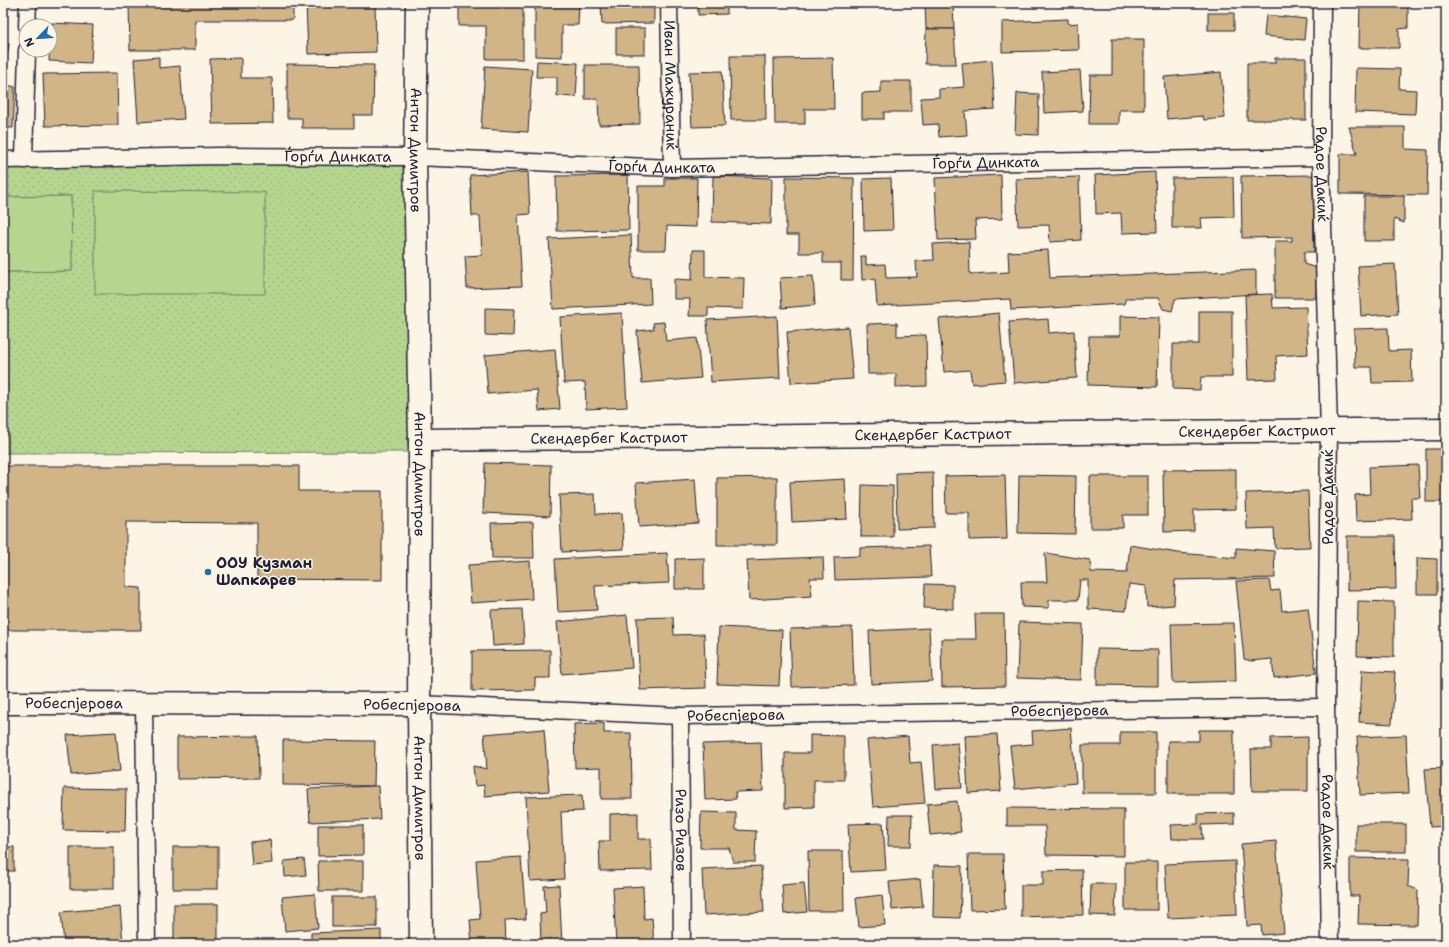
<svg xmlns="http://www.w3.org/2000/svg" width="1449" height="947" font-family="'Shantell Sans',sans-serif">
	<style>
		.grass { fill: url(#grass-dots); stroke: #6c7c66 }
		.pitch { fill: #b6d690; stroke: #6c7c66 }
		.building { fill: #d1b587; stroke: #22223b }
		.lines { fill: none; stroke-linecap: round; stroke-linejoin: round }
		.service-casing { stroke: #22223b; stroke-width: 19 }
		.minor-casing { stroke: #22223b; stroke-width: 25 }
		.service { stroke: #fcf5e5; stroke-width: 16 }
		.minor { stroke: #fcf5e5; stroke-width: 22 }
		.poi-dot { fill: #1f6fb2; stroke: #fcf5e5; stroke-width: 1.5 }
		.labels { text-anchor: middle; stroke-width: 3; stroke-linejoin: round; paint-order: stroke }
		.street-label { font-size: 15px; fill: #22223b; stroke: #fcf5e5 }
		.poi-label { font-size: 15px; font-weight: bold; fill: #22223b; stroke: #fcf5e5; text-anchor: start }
	</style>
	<defs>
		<pattern id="grass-dots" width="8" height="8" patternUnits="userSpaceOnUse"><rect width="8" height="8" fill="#b6d690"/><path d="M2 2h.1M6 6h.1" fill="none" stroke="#9cb77d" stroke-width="1.8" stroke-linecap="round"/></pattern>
	</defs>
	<rect width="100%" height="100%" fill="#fcf5e5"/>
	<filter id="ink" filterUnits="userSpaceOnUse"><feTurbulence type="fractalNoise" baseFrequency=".025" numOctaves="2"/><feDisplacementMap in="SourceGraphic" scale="8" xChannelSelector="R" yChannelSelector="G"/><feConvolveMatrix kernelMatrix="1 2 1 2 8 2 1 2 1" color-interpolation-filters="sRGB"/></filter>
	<g filter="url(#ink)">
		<path class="grass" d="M415,157L413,452L3,453V272L72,271L71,196L3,197V160Z"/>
		<g class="pitch">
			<path d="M95,191L265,192V294H95Z"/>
			<path d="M71,196L72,271L3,272V197Z"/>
		</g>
		<g class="building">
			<path d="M129,3L293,4V20H195V50H130Z"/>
			<path d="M306,3H375L376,52L308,54Z"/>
			<path d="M459,3H523V59H486V26H459Z"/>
			<path d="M535,3H579L578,25H562V57L535,56Z"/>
			<path d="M601,3H654V23L602,24Z"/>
			<path d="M698,3H727V14L698,15Z"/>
			<path d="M925,3H953L954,29H926Z"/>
			<rect x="1167" y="3" width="28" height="3"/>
			<path d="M1360,3H1408V28L1399,29V48H1359Z"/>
			<rect x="1208" y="13" width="26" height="17"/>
			<path d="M1266,15L1306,19L1304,40L1264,36Z"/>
			<path d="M1068,19V24L1078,23L1079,50L1002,52V22Z"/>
			<path d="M51,23L93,25L91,63L49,61Z"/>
			<rect x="616" y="28" width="29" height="26"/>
			<path d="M926,29H954L956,64H925Z"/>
			<path d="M1446,34V92H1442Z"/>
			<path d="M1112,39H1144V110H1119V124H1089L1090,75H1112Z"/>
			<path d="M3,43L9,44L3,84Z"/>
			<path d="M730,56H765L766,120H731Z"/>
			<path d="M159,57V68L180,66L184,119L138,122L134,59Z"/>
			<path d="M241,58V78H272L273,123L212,124L210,59Z"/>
			<path d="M833,58L834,109H805V124H775L774,59Z"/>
			<path d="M1275,58H1306V120H1247V63H1275Z"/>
			<path d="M992,60L995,109L965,111L967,135L939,137L938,124L923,125L921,98L939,97V89L964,87L962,63Z"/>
			<path d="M537,61L578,63L576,97L557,96V77H536Z"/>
			<path d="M287,64L374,65L373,115H354V128H302V118H287Z"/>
			<path d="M585,65H639L640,124L599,125L598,99H585Z"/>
			<path d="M485,66L532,69L528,132L481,129Z"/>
			<path d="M1356,68L1400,69L1399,89L1416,90L1415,114L1355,112Z"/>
			<path d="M1080,70L1083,111L1044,113L1042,72Z"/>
			<path d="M722,71L725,126L692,127L689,72Z"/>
			<path d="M1221,72L1225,118L1204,120L1203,116L1167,119L1164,77Z"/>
			<path d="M117,73L118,125L45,126L43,74Z"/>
			<path d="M881,81H911V112H884V119H862V93L881,92Z"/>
			<path d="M3,84L15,87L13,128H3Z"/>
			<path d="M1017,93L1039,94L1038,135L1015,134Z"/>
			<path d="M1442,123H1446V190H1445Z"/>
			<path d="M1349,127H1405V149L1428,150L1427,195L1340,194V154H1357Z"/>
			<path d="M528,172L530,214L518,215L522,286L467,288L465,256L482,255L480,216H472L470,175Z"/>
			<path d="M1155,172L1157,232L1122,233L1121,213L1096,214L1095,175Z"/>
			<path d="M628,175L629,230L557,231L556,176Z"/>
			<path d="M1001,175L1002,219L975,220L976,239L938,240L935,178Z"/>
			<path d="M1313,175L1314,252H1304V264L1316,268V298H1275V241H1292V237L1242,238L1241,176Z"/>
			<path d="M713,176L772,178L771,224L712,222Z"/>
			<path d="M786,177L854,178L853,280H841V263H823V253H799V235H786Z"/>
			<path d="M1079,177L1081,240L1050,242L1049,225L1018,226L1016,179Z"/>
			<path d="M1233,177L1234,217L1201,218L1202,228H1172V178Z"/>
			<path d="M665,178H697L696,227L667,226L666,250H638V186H665Z"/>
			<path d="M891,178L893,230L864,231L863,179Z"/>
			<path d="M1364,196H1404V223L1394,219V241H1364Z"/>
			<path d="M631,235L633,278H650L651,304L553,309L549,239Z"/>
			<path d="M969,242L970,274L1009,272L1008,252L1048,250L1050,278L1256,270V294L1175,299L1172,311L1163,309L1158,298H1126L1124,304L1011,310L1010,299L877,306L875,279L862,280L861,256H866V265L885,264L886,278L917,277L916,261L934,260L933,244Z"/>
			<path d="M693,250H705V277L744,278L743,309L708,308V316H689L690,299H674V279L692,280Z"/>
			<path d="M1395,264L1398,314L1361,316L1358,266Z"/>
			<path d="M813,276L815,305L782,308L780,278Z"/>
			<path d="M1272,294L1273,308L1306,307L1308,354L1276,356L1277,379L1248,380L1245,295Z"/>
			<path d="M485,308L514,309L513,336L485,335Z"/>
			<path d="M1199,311H1232V377H1201L1200,390L1173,389V344H1199Z"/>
			<path d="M622,313L627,407L586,409L585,382L564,383L560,317Z"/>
			<path d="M999,313L1005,381L972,384L970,370L944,372L939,319Z"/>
			<path d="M777,316L780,378L711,382L707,320Z"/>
			<path d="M1120,316L1159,317L1157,387L1088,385L1089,336H1120Z"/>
			<path d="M1048,319L1049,333L1074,331L1077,378L1014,383L1009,322Z"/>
			<path d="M664,322L666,341L697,338L701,378L642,383L637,331L654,329L653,323Z"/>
			<path d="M897,323V336L926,335L927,386L896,387V374H868L867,324Z"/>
			<path d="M848,327L853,379L791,383L787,332Z"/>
			<path d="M1388,328L1389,351L1411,350L1412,382L1372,383L1371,367H1355L1354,329Z"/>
			<path d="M555,349L560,409L539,411L537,390L488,394L485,355Z"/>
			<rect x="1426" y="449" width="20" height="53"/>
			<path d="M485,463L551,465L550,516L483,513Z"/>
			<path d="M1418,465L1420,498H1411L1412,519L1356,521L1355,495L1370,494L1369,467Z"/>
			<path d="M3,466H299V491H382V580L257,579V523L126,522V587L141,588V630H3Z"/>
			<path d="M1236,469V509L1194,510V531L1164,532L1163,470Z"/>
			<path d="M933,472L934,528L897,529L896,473Z"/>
			<path d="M1005,475L1007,539L969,540V513H946L945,476Z"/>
			<path d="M1019,475L1076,476L1075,534L1018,533Z"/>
			<path d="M1090,476H1148V515H1123V528H1090Z"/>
			<path d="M777,477V545H717V478Z"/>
			<path d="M695,479L698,523L639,527L636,483Z"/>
			<path d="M845,479L847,519L792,522L790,482Z"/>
			<path d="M862,485L893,486V537H861Z"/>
			<path d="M1308,491L1310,547L1275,548L1274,528L1247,529L1246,493Z"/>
			<path d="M595,494L596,514L622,513L624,549L562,552L559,495Z"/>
			<path d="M533,522L534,558H492L491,523Z"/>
			<path d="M1347,536H1395L1396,589L1347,590Z"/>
			<path d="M1130,545L1178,553L1236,558V548L1274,551L1275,578L1175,580L1174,605L1147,607L1146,586L1129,584L1126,611L1088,609V580H1080L1078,600H1049V608L1022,607L1021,582H1047L1045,553L1090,560L1091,572L1127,573Z"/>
			<path d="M929,546L931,577L835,580L834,557L860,556V548Z"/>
			<path d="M667,553L669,583L595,586L597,610L558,612L555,559Z"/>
			<path d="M823,557L824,578H810L812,596L749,600L747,560Z"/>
			<path d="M704,558V589H675V559Z"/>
			<path d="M1417,558L1437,559V594H1417Z"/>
			<path d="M530,561L532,599L471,603L468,565Z"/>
			<path d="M1269,580L1271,591L1280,590L1282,611L1308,608L1316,673L1274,678L1272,659L1251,661L1244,659L1236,581Z"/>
			<path d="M925,584L953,585V609L924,608Z"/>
			<path d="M1358,601L1394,602V657L1357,656Z"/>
			<path d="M522,609L524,644L493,646L491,610Z"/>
			<path d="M975,614H1004L1005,686L942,687L941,639H976Z"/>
			<path d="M627,615L632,668L562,674L557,622Z"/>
			<path d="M673,617L674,635L704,634L706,688L640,690L637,618Z"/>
			<path d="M1019,622L1083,624L1081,680L1017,678Z"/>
			<path d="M1234,623L1236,681L1173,683L1171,624Z"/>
			<path d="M719,627L782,630L779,686L717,684Z"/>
			<path d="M852,627L854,685L792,687L790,629Z"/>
			<path d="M929,628L932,681L871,684L869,631Z"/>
			<path d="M1097,649L1158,650V686L1097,685Z"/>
			<path d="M550,650V678H535V690L472,691V651Z"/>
			<path d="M1362,670L1395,672L1392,724L1359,722Z"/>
			<path d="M604,723V733H631L632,799H601V767L575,768L574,724Z"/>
			<path d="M1071,728L1076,783L1015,789L1010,746L1033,744L1032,731Z"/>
			<path d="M544,729L549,791L485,796L484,785L475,786L473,766L487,769L484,734Z"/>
			<path d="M1199,730H1234V794H1168V741H1199Z"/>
			<path d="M116,732L120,771L71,775L67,735Z"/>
			<path d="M1120,732H1156V793H1082V745H1120Z"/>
			<path d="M997,734L1001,791L968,793L965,736Z"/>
			<path d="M810,735L844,736V780H814V807L785,808V753H810Z"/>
			<path d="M1406,735L1409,793L1360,795L1357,737Z"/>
			<path d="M258,736L259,778L177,779V737Z"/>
			<path d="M908,736L910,763L921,762L925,803L873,807L867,740Z"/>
			<path d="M1308,737V791H1252L1251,749H1271V738Z"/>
			<path d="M283,740L375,741L374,786L283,785Z"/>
			<path d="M761,742L763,791L735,792L736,799L705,800L703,744Z"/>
			<path d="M958,743L962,788L936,789L933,745Z"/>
			<path d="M1446,768V826L1430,827L1425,769Z"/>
			<path d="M374,786H378L380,819L310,822L308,789Z"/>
			<path d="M64,788L126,789L125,831L63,830Z"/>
			<path d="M582,795L583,811L561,812L564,879L530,881L526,797Z"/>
			<path d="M957,801L961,832L930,835L927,804Z"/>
			<path d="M1007,808L1124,809V856L1046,855L1045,826H1007Z"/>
			<path d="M701,812L736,813V830L756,831L755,862H733L729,848H700Z"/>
			<path d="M638,813V839H651L652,870L600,871L599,841H610V814Z"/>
			<path d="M1234,813V824L1202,825L1203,839H1172L1171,825L1198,824V814Z"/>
			<path d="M889,815H912L911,846H888Z"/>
			<path d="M883,823L886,870L851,872L848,824Z"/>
			<rect x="1356" y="824" width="50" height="28"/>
			<path d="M318,825H363V855L318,856Z"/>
			<path d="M270,840L272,863L252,865L250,842Z"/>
			<path d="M1276,841L1284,933L1262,935L1261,925L1247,926L1241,844Z"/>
			<rect x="3" y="847" width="11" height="24"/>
			<rect x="70" y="847" width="44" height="42"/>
			<rect x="173" y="847" width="45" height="42"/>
			<path d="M808,851H843L844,911H809Z"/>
			<path d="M968,854H1003L1005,909L970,910Z"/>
			<path d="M521,857L526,919L505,920L506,944H472L470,920L480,919L476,860Z"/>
			<path d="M1350,858L1409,859L1408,886L1418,890L1417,925L1358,924L1359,896H1350Z"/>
			<path d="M304,859L306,875L285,877L284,861Z"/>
			<path d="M318,861H363V891H319Z"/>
			<path d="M1235,861L1237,915L1168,918L1165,864Z"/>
			<rect x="1125" y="862" width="32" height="48"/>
			<path d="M934,865L962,866L960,918L933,917Z"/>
			<path d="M761,866L764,912L704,915L702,869Z"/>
			<path d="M1082,870L1083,915L1021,917V885H1043V871Z"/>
			<path d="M920,879L923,907L892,910L889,882Z"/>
			<path d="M804,883L807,912L784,914L782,885Z"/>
			<path d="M1091,884H1116L1115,916L1090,915Z"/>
			<path d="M559,885L562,944H541L540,914L546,913L544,886Z"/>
			<path d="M643,886L644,919L652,918L654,944H616L613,888Z"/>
			<path d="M315,894L318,928L285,931L282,897Z"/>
			<path d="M882,895L885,925L859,927L856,898Z"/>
			<rect x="332" y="897" width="45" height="30"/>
			<rect x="174" y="904" width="44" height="40"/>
			<path d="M120,907L123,944H64L61,912Z"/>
			<path d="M381,930V944H311V933Z"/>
		</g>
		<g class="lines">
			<defs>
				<g id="service">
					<path id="s1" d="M669,3L672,168"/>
					<path id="s2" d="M1322,3L1321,157L1329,430L1326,707L1330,944"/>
					<path d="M27,26L28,3"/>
					<path id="s3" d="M3,160L219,156L415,157L672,168L1321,157"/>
					<path d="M24,160L27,50"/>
					<path d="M144,703L147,944"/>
					<path id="s4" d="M419,704L680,716L1326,707"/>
					<path id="s5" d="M680,716L682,944"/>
				</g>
				<g id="minor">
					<path id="s6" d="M417,3L415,157L420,440L419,704L421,944"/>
					<path id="s7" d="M420,440L1446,429"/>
					<path id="s8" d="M3,703L419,704"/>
				</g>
			</defs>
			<use href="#service" class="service-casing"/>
			<use href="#minor" class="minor-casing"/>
			<use href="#service" class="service"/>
			<use href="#minor" class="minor"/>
		</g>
	</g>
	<circle class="poi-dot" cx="208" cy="572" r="4"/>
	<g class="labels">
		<g class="street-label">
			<text dy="5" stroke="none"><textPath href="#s1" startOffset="82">Иван Мажураниќ</textPath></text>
			<text dy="5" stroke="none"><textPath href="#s6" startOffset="147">Антон Димитров</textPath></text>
			<text dy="5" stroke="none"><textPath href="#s3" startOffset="335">Ѓорѓи Динката</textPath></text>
			<text dy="5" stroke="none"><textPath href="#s3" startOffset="983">Ѓорѓи Динката</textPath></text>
			<text dy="5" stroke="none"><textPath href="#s3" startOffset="659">Ѓорѓи Динката</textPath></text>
			<text dy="5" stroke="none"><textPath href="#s2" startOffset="171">Радое Дакиќ</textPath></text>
			<text dy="5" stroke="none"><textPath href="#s7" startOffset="837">Скендербег Кастриот</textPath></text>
			<text dy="5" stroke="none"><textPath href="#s7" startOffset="513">Скендербег Кастриот</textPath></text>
			<text dy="5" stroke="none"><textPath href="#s7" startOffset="189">Скендербег Кастриот</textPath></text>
			<text dy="5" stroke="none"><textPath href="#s6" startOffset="471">Антон Димитров</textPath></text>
			<text transform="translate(1328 497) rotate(-90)" y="5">Радое Дакиќ</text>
			<text dy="5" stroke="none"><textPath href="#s8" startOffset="71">Робеспјерова</textPath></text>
			<text transform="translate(412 705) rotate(1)" y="5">Робеспјерова</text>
			<text dy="5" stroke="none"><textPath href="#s4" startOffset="641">Робеспјерова</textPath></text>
			<text dy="5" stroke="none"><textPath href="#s4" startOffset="317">Робеспјерова</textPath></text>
			<text dy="5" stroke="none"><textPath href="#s6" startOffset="795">Антон Димитров</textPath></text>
			<text dy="5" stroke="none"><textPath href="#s2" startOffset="819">Радое Дакиќ</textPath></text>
			<text dy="5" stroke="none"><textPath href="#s5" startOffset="114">Ризо Ризов</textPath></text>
		</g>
		<g class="poi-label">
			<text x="216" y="568">ООУ Кузман<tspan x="216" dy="17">Шапкарев</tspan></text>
		</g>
	</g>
	<rect width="1449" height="947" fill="none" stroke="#fcf5e5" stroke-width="16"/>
	<rect x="8" y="8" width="1433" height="931" fill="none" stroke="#22223b" stroke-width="1.5" filter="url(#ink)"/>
	<g transform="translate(38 38) rotate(245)"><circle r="19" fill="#fcf5e5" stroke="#a5a1a1"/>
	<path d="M0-3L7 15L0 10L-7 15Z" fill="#1f6fb2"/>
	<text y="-6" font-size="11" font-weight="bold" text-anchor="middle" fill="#22223b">N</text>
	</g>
</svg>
